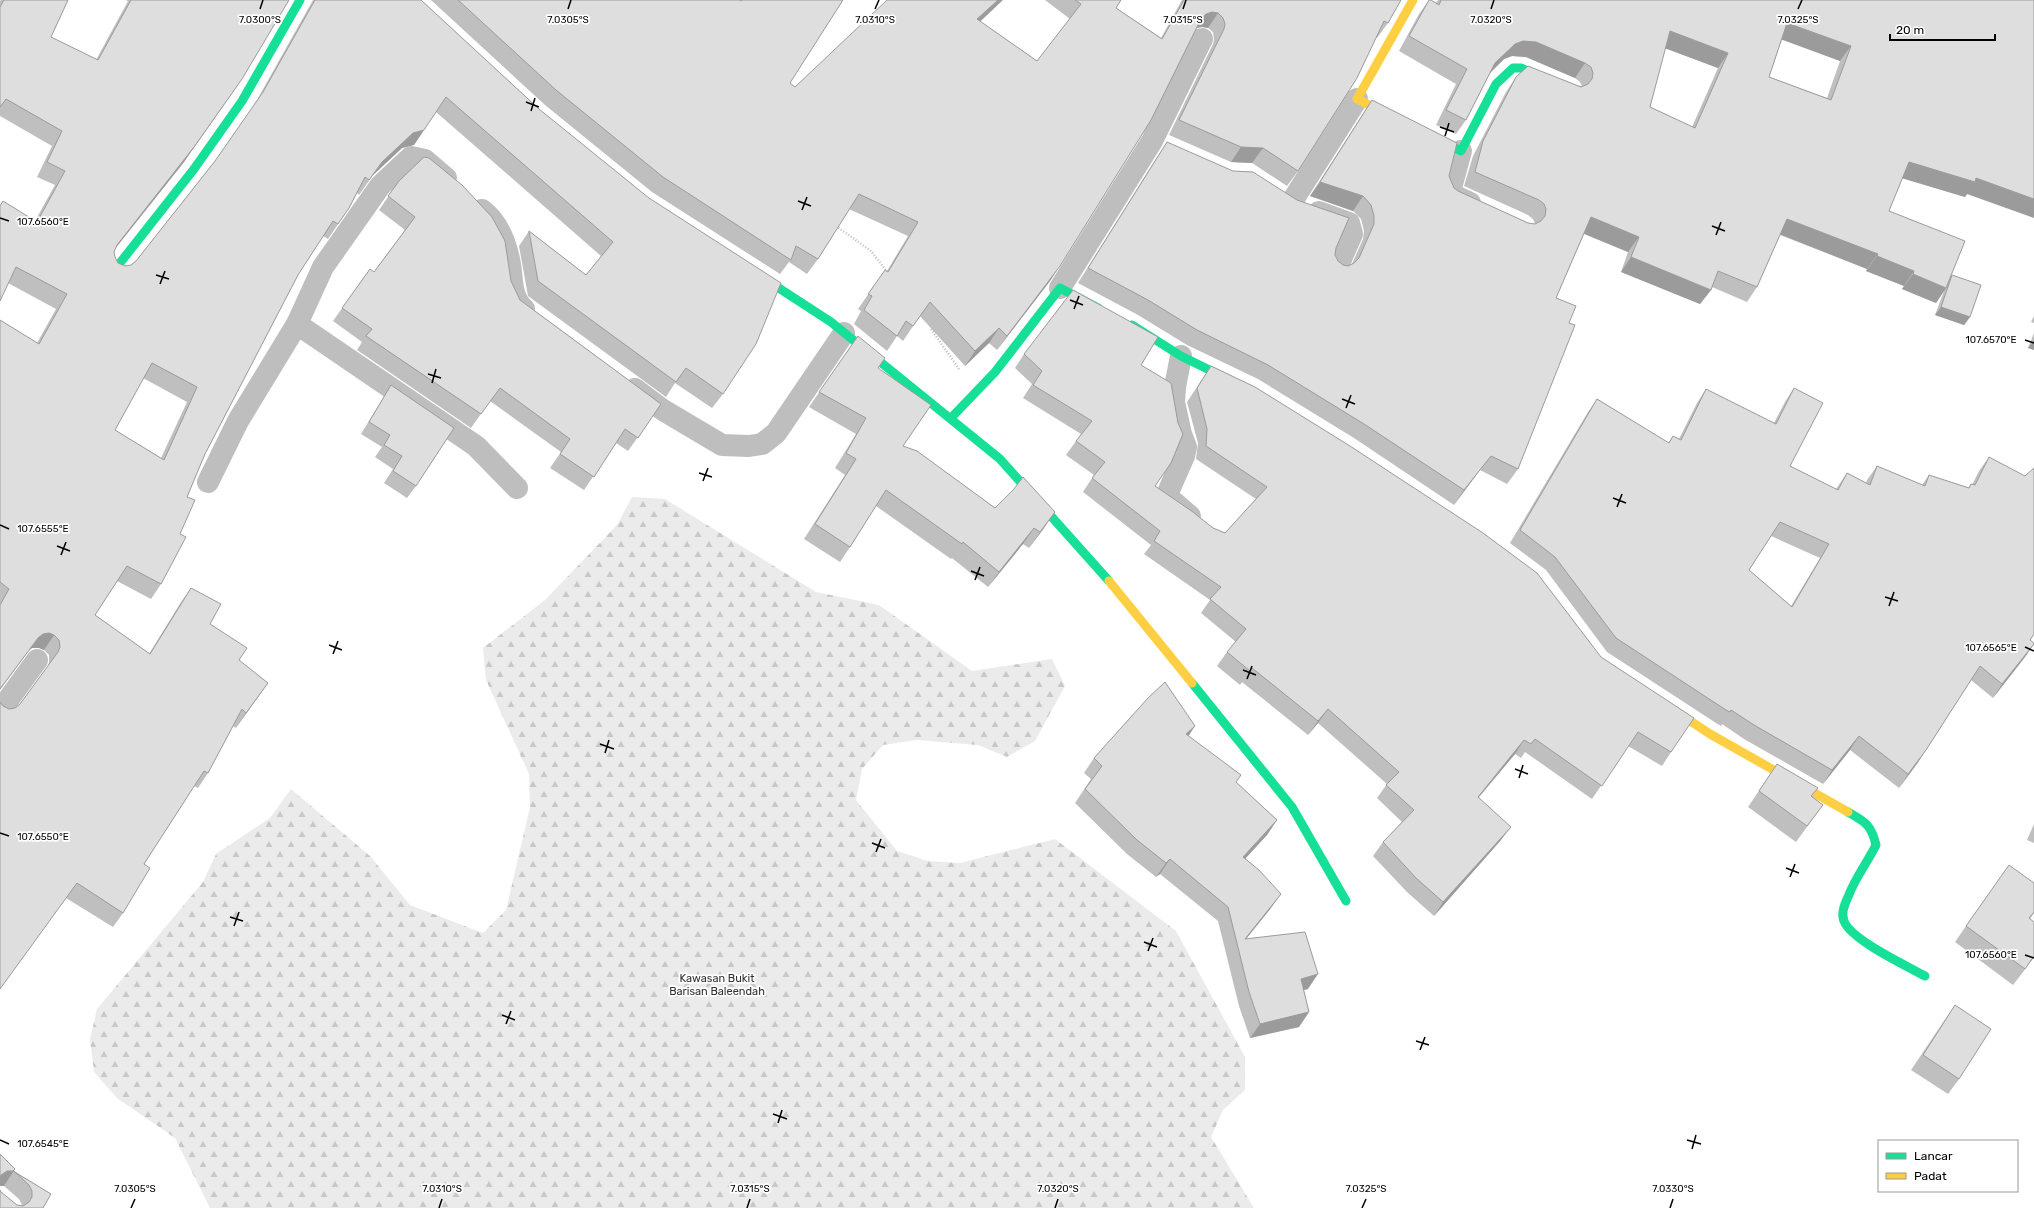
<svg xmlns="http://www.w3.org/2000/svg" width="2034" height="1208" font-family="Rubik,sans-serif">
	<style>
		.forest { fill: url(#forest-firs) }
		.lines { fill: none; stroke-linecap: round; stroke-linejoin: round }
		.path { stroke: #b9b9b9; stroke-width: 2.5; stroke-dasharray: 1 2; stroke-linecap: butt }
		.street { stroke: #bebebe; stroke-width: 22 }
		.fast { stroke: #16e098; stroke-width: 9 }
		.slow { stroke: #ffcf43; stroke-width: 9 }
		.wall { fill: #bfbfbf; fill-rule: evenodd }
		.shaded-wall { fill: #9b9b9b }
		.building { fill: #dedede; stroke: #9b9b9b; fill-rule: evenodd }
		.ticks { fill: none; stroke: #000; stroke-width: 1.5 }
		.labels { text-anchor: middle; stroke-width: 3.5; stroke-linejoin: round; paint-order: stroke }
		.park-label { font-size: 11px; fill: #313131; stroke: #fff }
		.ticks-label { font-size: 10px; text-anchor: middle; fill: #000; stroke: #fff; stroke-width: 3.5; stroke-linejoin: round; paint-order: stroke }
	</style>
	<defs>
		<pattern id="forest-firs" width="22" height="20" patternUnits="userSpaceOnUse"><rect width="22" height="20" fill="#ebebeb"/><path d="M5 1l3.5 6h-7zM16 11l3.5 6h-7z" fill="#c8c8c8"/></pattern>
	</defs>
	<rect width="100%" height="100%" fill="#fff"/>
	<path class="forest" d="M632,497L665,499L816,592L879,605L972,671L1052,659L1065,686L1035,741L1007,757L978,745L917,740L883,745L862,769L856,800L897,851L928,861L960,863L1055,839L1176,931L1245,1057V1090L1223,1110L1211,1137L1254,1208H210L175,1138L117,1098L94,1072L90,1039L97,1009L203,882L216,854L270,818L291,789L370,856L410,905L483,933L506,910L530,807L529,774L486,680L483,648L545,600L617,525Z"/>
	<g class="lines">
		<g class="path">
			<path d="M836,226L871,251L888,273"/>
			<path d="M931,329L959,369"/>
		</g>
		<g class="street">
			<path d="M1461,151L1451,188L1453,195L1470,203"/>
			<path d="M1291,203L1357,99"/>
			<path d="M482,210C496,221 504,238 508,255C514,274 508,295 524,309"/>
			<path d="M1319,212L1349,223L1352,234L1337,268"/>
			<path d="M1060,288L1152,141L1202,39"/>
			<path d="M297,324L476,446L517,488"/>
			<path d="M1181,356L1175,387L1174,402L1181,434L1186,447L1184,456L1169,490V498L1190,516"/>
			<path d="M635,389L663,410L722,445L749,446L762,444L776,433L844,333"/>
			<path d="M208,482L238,421L297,324L323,267L380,186L411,157L425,160L446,178"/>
			<path d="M0,711L37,660"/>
		</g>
		<g class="fast">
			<path d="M1430,135L1461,151L1496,84L1513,68H1521L1551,81"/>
			<path d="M116,268L194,169L242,101L300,0"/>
			<path d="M754,272L831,322L1000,459L1109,581"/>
			<path d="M1132,325L1181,356L1234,382"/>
			<path d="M951,418L995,372L1060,288L1098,308"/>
			<path d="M1192,683L1292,807L1346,901"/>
			<path d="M1848,812C1865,822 1871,824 1876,845C1867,863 1855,878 1848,897C1845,903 1841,914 1844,921C1851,940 1907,966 1925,976"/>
		</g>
		<g class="slow">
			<path d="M1395,118L1357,99L1413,0"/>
			<path d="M1109,581L1192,683"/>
			<path d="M1666,705L1710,734L1848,812"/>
		</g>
	</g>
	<g class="wall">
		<path d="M1,0H68L51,37L96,60L128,1L125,0H289L184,162L115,249L114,252L115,257L118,263L125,266L131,265L136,261L215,161L253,107L313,0H421L539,109L723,394L712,408L675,383L666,397L528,296L519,246L529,231L586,275L601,256L436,112L414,145L402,148L371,177L359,195L357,193L349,208L328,239L323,236L298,275L205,454L187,497L180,534L161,584L151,599L117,581L95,615L149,654L181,602L191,588L210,624L239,660L268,683L236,728L233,726L208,773L198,788L194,786L144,864L123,913L113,927L66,898L3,706L9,709L15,708L20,704L48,666L49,662V655L44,650L39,648H32L27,652L0,690V320L37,343L56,309L8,283L35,221L55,185L37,177L52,146L0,116V1ZM143,378L187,402L161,458L115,430Z"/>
		<path d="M431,0H739L790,83L795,87L980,21L1037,61L1070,19L1045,0H1121L1116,8L1161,38L1182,0H1401L1388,23L1377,38L1376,37L1298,171L1287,186L1252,163L1231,162L1169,135L1213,44L1214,39L1213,32L1208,28L1202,27L1197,28L1050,281L997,350L989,343L965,366L920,316L903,341L897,336L887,351L854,324L861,311L858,309L885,270L887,271L908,236L849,209L818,259L807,274L789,262L780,274L652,192L545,105Z"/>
		<path d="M1429,0L1436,3L1438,0H2034L1967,194L1965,197L1902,178L1889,211L1950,278L1952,275L1970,317L1964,325L1935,315L1944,291L1936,303L1902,289L1904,286L1866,271L1867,269L1780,235L1757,287L1747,302L1712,287L1711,290L1700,304L1621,272L1628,252L1584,234L1556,298L1569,323L1518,469L1507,484L1480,470L1454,505L1354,438L1258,379L1187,345L1138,315L1078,283L1157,157L1167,142L1336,248L1335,255L1338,261L1343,265L1348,266L1352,264L1363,239L1364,231L1361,219L1353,211L1310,196L1362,115L1372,100L1449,176L1454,188L1458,191L1528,223L1535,224L1533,219L1528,215L1464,186L1473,156L1506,92L1516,77L1582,86L1580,82L1575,78L1526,57L1512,56L1504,59L1490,73L1466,120L1456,134L1436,125L1456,84L1399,51L1419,14ZM1782,39L1840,61L1827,98L1769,77ZM1665,48L1718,68L1692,127L1650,107Z"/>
		<path d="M399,181L511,281L520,300L661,404L628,451L616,443L584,490L550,468L561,452L490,401L471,428L357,350L362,342L333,321L370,269L374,272L405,230L379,210Z"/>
		<path d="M2034,316V323L2031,322Z"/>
		<path d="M2034,333V350L2028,348Z"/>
		<path d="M858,336L878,368L903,446L995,508L1044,528L1029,548L1023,544L988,587L952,558L951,559L876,506L850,547L840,562L804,539L845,475L835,468L856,434L809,407Z"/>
		<path d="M1024,354L1141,365L1155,486L1213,528L1225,533L1256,499L1196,459L1198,443L1187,402L1211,366L1671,752L1662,766L1628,746L1592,799L1525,752L1521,758L1515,754L1479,797L1501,840L1434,916L1407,892L1373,856L1383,842L1402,822L1377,798L1387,784L1318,723L1308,735L1242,682L1240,685L1217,666L1227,652L1236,642L1201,613L1210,600L1144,554L1151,545L1083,492L1094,475L1066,455L1081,434L1023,398L1032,384L1015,368Z"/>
		<path d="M391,385L416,486L407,498L384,483L393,469L375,457L382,447L361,434L383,398Z"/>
		<path d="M1794,388L1790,466L1836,489L1847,473L1866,483L1867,480L1877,466L1922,485L1929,475L1968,488L1971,484L1972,485L1979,471L1989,457L2030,640L2034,644L2025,657L1993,698L1971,680L1926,750L1899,788L1850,750L1823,784L1744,739L1722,724L1721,726L1716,723L1607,652L1546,570L1510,543L1588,412L1597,399L1668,443L1673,436L1679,439L1697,403L1706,389L1774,423L1785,402ZM1771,536L1820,558L1791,606L1749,570Z"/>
		<path d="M1188,736L1236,782L1277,820L1267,835L1245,858L1271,908L1246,939L1308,989L1303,990L1309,1012L1299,1027L1250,1038L1239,1006L1218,921L1160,874L1156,877L1127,854L1075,803L1091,779L1084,773L1094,758Z"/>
		<path d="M1777,764L1812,796L1823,805L1796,842L1748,807Z"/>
		<path d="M2034,824V843L2027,840Z"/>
		<path d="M2034,883V913L2030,919L2034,957L2013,985L1955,942L1966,926Z"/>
		<path d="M1955,1005L1959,1079L1948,1094L1911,1070L1944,1021Z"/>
		<path d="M14,1171L51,1194L43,1208H0L1,1192L17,1205H22L19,1199L4,1186H0Z"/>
	</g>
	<g class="shaded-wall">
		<path d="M998,0H1003L967,34L977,19Z"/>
		<path d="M1212,12L1218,13L1208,28L1202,27L1195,28L1201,19L1206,14Z"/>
		<path d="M1787,23L1851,46L1840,61L1777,38Z"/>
		<path d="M1670,31L1728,53L1718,68L1659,46Z"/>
		<path d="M1523,41L1536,42L1585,63L1575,78L1526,57L1512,56L1504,59L1485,78L1495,63L1515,44Z"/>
		<path d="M242,79L184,162L106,260L117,245Z"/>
		<path d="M424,130L414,145L402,148L371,177L359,195L382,162L413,133Z"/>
		<path d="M1241,147L1263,148L1252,163L1231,162Z"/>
		<path d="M1909,162L1976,178L2034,199V218L1967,194L1965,197L1898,177Z"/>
		<path d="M1320,182L1363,196L1353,211L1310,196Z"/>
		<path d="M1591,217L1639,237L1628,252L1580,232Z"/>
		<path d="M1787,219L1878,254L1867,269L1777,233Z"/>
		<path d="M1877,256L1914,271L1904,286L1866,271Z"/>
		<path d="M1631,257L1711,290L1700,304L1621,272Z"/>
		<path d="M1060,266L1050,281L997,350L1007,336Z"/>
		<path d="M1913,274L1946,288L1936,303L1902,289Z"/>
		<path d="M1941,307L1970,317L1964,325L1935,315Z"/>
		<path d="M999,328L989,343L965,366L975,351Z"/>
		<path d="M2034,340V350L2028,348Z"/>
		<path d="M1491,456L1480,470L1454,505L1464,490Z"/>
		<path d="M1055,512L1044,528L1029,548L1040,532Z"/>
		<path d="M1034,528L1023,544L988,587L999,572Z"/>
		<path d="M49,633L54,635L44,650L39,648H32L27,652L0,690L38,638L43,634Z"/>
		<path d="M2034,644L2025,657L1993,698L2002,684Z"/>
		<path d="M268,683L258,697L236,728L246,713Z"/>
		<path d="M1328,709L1318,723L1308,735L1318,721Z"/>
		<path d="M1195,726L1186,740V734Z"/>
		<path d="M1859,736L1850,750L1823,784L1832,770Z"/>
		<path d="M1524,740L1515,754L1468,810L1478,797Z"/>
		<path d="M1926,750L1917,764L1899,788L1908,774Z"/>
		<path d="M1277,820L1267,835L1234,871L1243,857Z"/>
		<path d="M1511,827L1501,840L1434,916L1443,902Z"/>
		<path d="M1170,859L1160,874L1156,877L1166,863Z"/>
		<path d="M1281,894L1271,908L1238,949L1245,939Z"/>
		<path d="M2034,956V957L2013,985Z"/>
		<path d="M1318,974L1308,989L1291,993L1301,979Z"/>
		<path d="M1309,1012L1299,1027L1250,1038L1260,1024Z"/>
		<path d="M15,1169L4,1186H0V1176L1,1175L7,1171Z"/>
	</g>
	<g class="building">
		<path d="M4,0H68L51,37L98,60L131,0H289L242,79L194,147L117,245L114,252L115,257L118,263L125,266L131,265L136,261L215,161L263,92L315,0H421L539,109L649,198L781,283L756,344L723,394L686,368L676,382L538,281L529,231L586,275L613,242L446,97L424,130L413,133L382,162L369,180L365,177L349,208L338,224L333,221L298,275L205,454L187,497L195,500L180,534L186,537L161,584L127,566L95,615L150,654L191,588L221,604L210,624L247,648L239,660L268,683L246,713L242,709L208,773L204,771L144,864L150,868L123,913L77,883L0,989V702L3,706L9,709L15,708L20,704L58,652L60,647L59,640L54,635L49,633L43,634L38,638L0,689V605L9,589L0,582V320L39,344L67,294L16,267L0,301V206L3,201L37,222L65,171L47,162L62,131L6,99L0,107V7ZM152,363L197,387L164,460L115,430Z"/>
		<path d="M458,0H739L741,1L742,0H843L790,83L795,87L887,0H998L977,19L1037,61L1081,4L1075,0H1121L1116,8L1162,39L1184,0H1401L1388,23L1384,21L1357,78L1298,171L1263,148L1241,147L1179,120L1224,29L1225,24L1223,18L1218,13L1212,12L1206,14L1201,19L1151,120L1060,266L1007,336L999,328L975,351L930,302L913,326L906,321L897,336L864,310L872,296L868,294L885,270L888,272L918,222L859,194L818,259L796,246L791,260L663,177L556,90Z"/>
		<path d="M1429,0H1431L1439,5L1441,0H2034V199L1976,178L1975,182L1909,162L1889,211L1965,241L1946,288L1913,274L1914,271L1877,256L1878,254L1787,219L1757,287L1718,271L1711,290L1631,257L1639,237L1591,217L1556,298L1576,306L1569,323L1575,325L1518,469L1491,456L1464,490L1364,424L1268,365L1197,330L1148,300L1088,268L1167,142L1233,171L1253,172L1297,200L1349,218L1336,248L1335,255L1338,261L1343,265L1348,266L1354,263L1359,258L1374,224V216L1371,205L1363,196L1320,182L1372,100L1457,143L1449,176L1454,188L1458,191L1528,223L1535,224L1541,221L1545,216L1546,209L1544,204L1539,200L1475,172L1483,141L1516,77L1528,66L1581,87L1588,84L1592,79L1593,73L1591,67L1585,63L1536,42L1523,41L1515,44L1495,63L1466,120L1446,110L1467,69L1409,36ZM1787,23L1851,46L1831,100L1769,77ZM1670,31L1728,53L1695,128L1650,107Z"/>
		<path d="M424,157L429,158L462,185L492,217L505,241L511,281L520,300L661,404L638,438L625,429L594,477L560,454L570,439L500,388L481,414L366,336L372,329L342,308L370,269L374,272L415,217L388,196L399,181Z"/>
		<path d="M1952,275L1981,285L1970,317L1941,307Z"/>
		<path d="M1073,290L1158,337L1141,365L1171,383L1178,423L1183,434L1171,463L1155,486L1193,512L1213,528L1225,533L1267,487L1206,446L1207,429L1197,388L1211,366L1255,387L1350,446L1483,533L1537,573L1601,657L1694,718L1671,752L1638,732L1602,786L1535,739L1531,744L1524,740L1478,797L1511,827L1443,902L1416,878L1383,842L1414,810L1386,785L1399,772L1328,709L1318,721L1252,668L1250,671L1227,652L1246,629L1210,599L1221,587L1154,541L1160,531L1092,478L1105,462L1076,441L1092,421L1033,385L1042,371L1024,354Z"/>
		<path d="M858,336L885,358L878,368L931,405L903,446L917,451L995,508L1014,489L1023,477L1055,512L1040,532L1034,528L999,572L963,542L962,544L886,490L850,547L815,524L856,459L846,453L866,418L819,392Z"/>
		<path d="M391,385L454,428L416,486L393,471L402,456L384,445L390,435L369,422Z"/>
		<path d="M1794,388L1823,403L1790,466L1838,490L1847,473L1870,485L1877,466L1925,486L1929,475L1969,488L1971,484L1975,485L1989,457L2025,476L2034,468V634L2030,640L2034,643V644L2002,684L1980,666L1926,750L1908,774L1859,736L1832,770L1754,725L1731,710L1730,712L1726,710L1616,638L1555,557L1520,530L1597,399L1669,443L1673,436L1681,440L1706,389L1776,424ZM1780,522L1829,544L1792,607L1749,570Z"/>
		<path d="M1165,682L1195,726L1186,734L1241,775L1236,782L1277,820L1243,857L1259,870L1281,894L1245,939L1305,932L1318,974L1301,979L1309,1012L1260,1024L1249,992L1228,907L1170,859L1166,863L1137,840L1085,789L1102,766L1094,758L1148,698Z"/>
		<path d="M1777,764L1818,788L1811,796L1823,805L1807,826L1759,791Z"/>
		<path d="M2009,865L2034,883V912L2029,918L2034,922V956L2025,969L1966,926Z"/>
		<path d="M1955,1005L1991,1029L1959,1079L1923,1055Z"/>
		<path d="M0,1154L15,1169L13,1171L51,1194L43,1208H0V1190L1,1192L17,1205L23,1206L29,1202L32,1197V1191L29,1185L14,1171H7L1,1175L0,1177Z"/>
	</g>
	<path class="ticks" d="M260,9L263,0M568,9L571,0M875,9L879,0M1183,9L1186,0M1491,9L1494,0M1798,9L1802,0M526,102L539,107M531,111L535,98M1440,127L1454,132M1445,136L1449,123M798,201L811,206M802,210L807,197M0,218L9,221M1712,226L1725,231M1716,235L1721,222M156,275L169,279M160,284L165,271M1070,300L1083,305M1074,309L1079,296M2025,340L2034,343M428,374L441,378M432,383L436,369M1342,399L1355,404M1346,408L1351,395M699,473L712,477M703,481L708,468M1613,498L1626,503M1617,507L1622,494M0,525L9,529M57,546L70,551M61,555L66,542M971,571L984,576M975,580L980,567M1885,597L1898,601M1889,606L1894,592M329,645L342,650M2025,647L2034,651M333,654L338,641M1243,670L1256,675M1247,679L1252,666M600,744L614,749M605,753L609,740M1515,769L1528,774M1519,778L1523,765M0,833L9,836M872,843L885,848M876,852L881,839M1786,868L1799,873M1790,877L1795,864M230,917L243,921M234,926L239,912M1144,942L1157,947M1148,951L1153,938M2025,955L2034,958M502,1015L515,1020M506,1024L511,1011M1416,1041L1429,1045M1420,1050L1425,1037M773,1114L787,1119M778,1123L782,1110M0,1140L9,1144M1687,1140L1701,1144M1692,1149L1696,1135M131,1208L135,1199M439,1208L442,1199M747,1208L750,1199M1055,1208L1058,1199M1362,1208L1366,1199M1670,1208L1673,1199"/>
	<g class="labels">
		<g class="park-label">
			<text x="717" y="982">Kawasan Bukit<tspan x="717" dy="13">Barisan Baleendah</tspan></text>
		</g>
	</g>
	<g class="ticks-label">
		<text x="260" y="23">7.0300°S</text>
		<text x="875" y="23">7.0310°S</text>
		<text x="1183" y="23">7.0315°S</text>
		<text x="1491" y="23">7.0320°S</text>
		<text x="568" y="23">7.0305°S</text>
		<text x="1798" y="23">7.0325°S</text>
		<text x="43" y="225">107.6560°E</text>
		<text x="1991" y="343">107.6570°E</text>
		<text x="43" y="532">107.6555°E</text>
		<text x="1991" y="651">107.6565°E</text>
		<text x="43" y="840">107.6550°E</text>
		<text x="1991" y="958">107.6560°E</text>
		<text x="43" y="1147">107.6545°E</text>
		<text x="135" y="1192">7.0305°S</text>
		<text x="442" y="1192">7.0310°S</text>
		<text x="750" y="1192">7.0315°S</text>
		<text x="1058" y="1192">7.0320°S</text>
		<text x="1366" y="1192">7.0325°S</text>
		<text x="1673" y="1192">7.0330°S</text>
	</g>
	<rect x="1878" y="1140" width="140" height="52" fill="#ffffff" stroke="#999999"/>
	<rect x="1886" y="1153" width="20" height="6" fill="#16e098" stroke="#999999"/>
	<text x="1914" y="1160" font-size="12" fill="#000000">Lancar</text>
	<rect x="1886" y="1173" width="20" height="6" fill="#ffcf43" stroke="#999999"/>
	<text x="1914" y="1180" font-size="12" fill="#000000">Padat</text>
	<path d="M1890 34v6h105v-6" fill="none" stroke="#000000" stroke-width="2"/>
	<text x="1896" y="34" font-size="12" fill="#000000" stroke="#ffffff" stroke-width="3" paint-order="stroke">20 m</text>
</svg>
